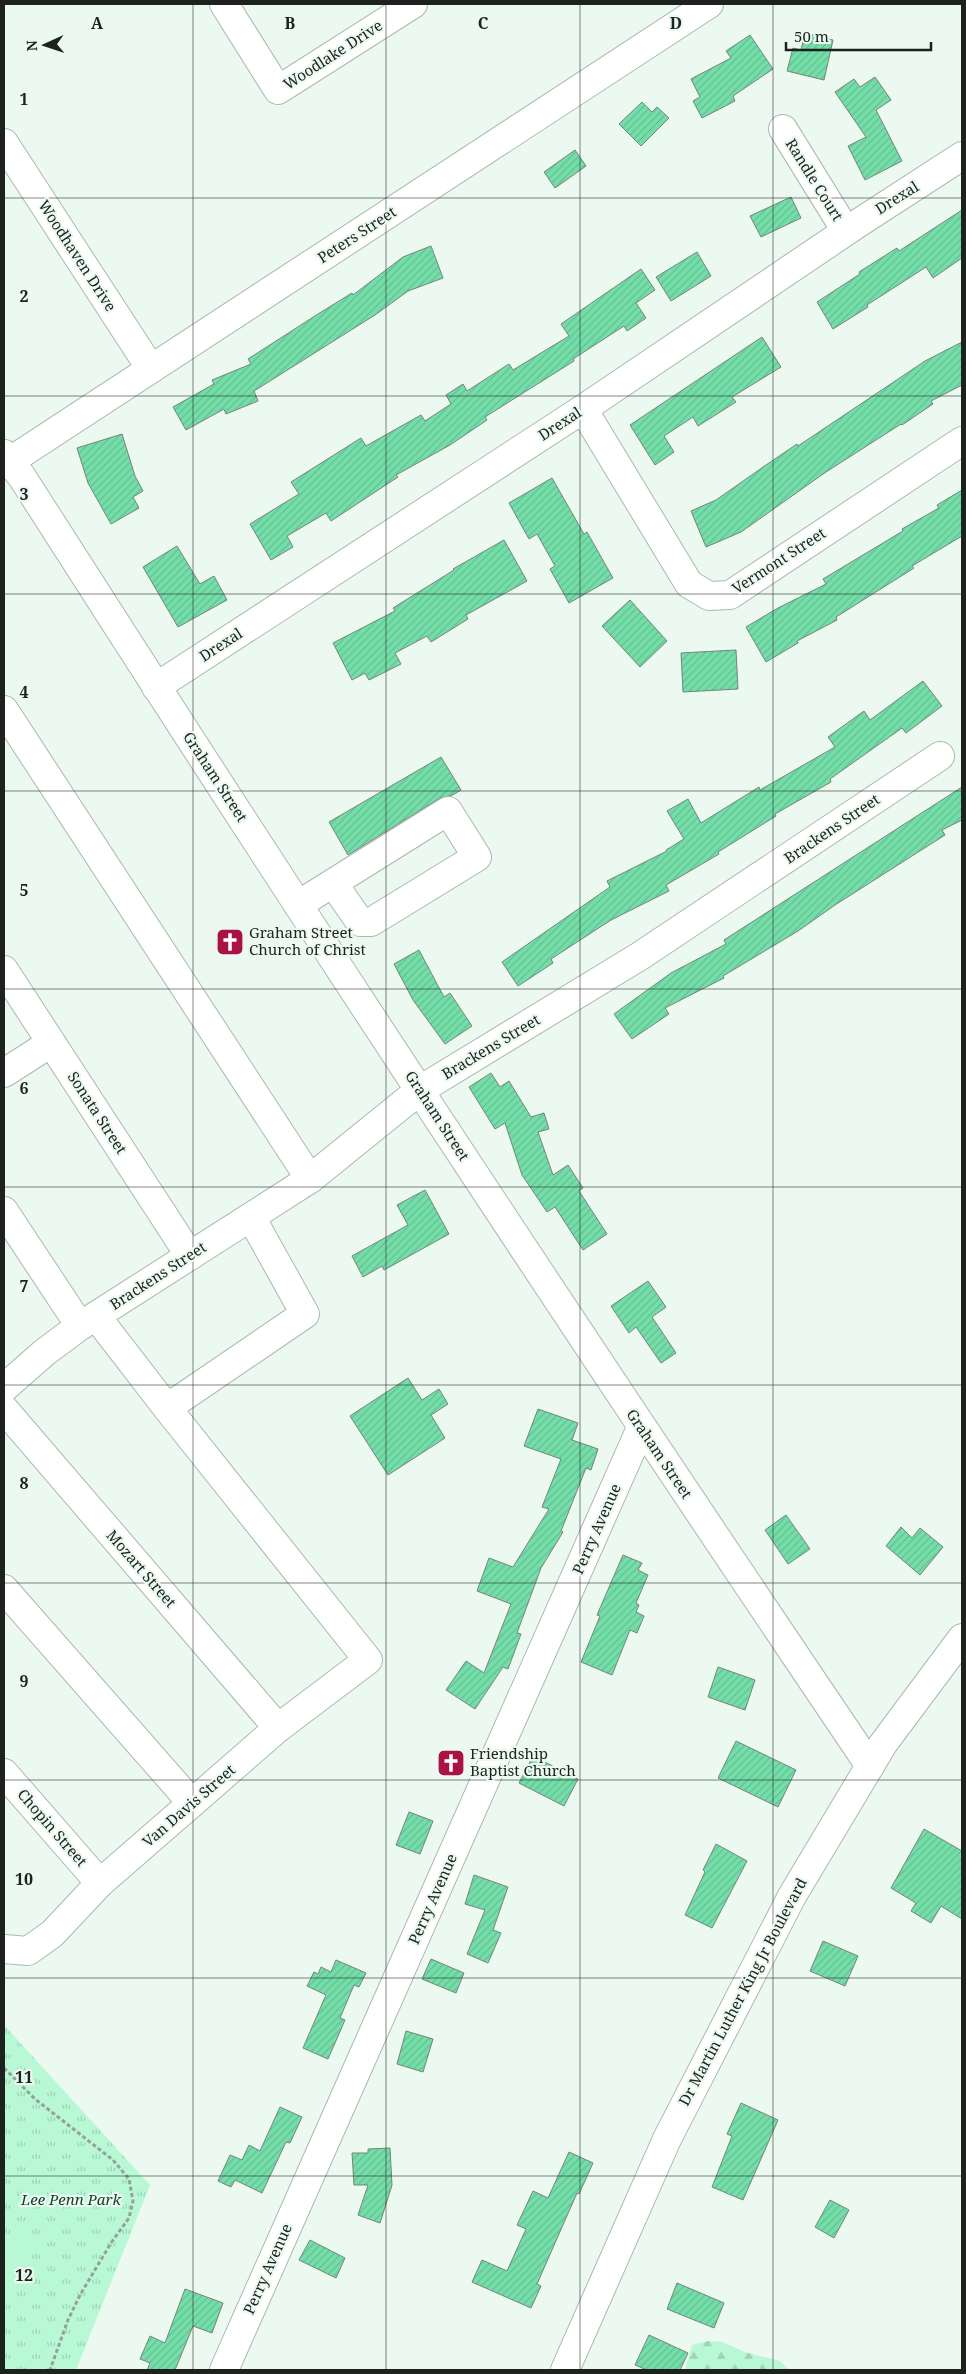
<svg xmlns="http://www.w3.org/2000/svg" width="966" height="2374" font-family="'Noto Serif',serif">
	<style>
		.forest { fill: url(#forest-firs) }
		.park { fill: url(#park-tufts) }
		.pitch { fill: #b8f8d5 }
		.building { fill: url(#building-hatch); stroke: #77837c }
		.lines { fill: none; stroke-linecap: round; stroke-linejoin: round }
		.minor-casing { stroke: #abb8b0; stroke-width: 30 }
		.major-casing { stroke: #abb8b0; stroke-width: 30 }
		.path { stroke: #97a19c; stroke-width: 3; stroke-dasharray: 4 2.5; stroke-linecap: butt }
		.minor { stroke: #fff; stroke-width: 28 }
		.major { stroke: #fff; stroke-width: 28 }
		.grid { fill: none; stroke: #1d221f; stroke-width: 1; stroke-opacity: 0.55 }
		.labels { text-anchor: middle; stroke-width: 4.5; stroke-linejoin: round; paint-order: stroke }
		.street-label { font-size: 15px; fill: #1d221f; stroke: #ebf9f1 }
		.poi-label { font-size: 15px; fill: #1d221f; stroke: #ebf9f1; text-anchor: start }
		.park-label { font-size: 15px; font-style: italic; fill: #13412c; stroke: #ebf9f1 }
		.grid-label { font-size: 16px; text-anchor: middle; font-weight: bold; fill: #1d221f; stroke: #ebf9f1; stroke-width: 4.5; stroke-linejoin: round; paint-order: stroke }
	</style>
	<defs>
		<pattern id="forest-firs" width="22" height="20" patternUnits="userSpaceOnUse" patternTransform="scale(1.25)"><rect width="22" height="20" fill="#b8f8d5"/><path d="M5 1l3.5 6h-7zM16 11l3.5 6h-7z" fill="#9ed4b6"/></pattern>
		<pattern id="park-tufts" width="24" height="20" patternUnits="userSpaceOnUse" patternTransform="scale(1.25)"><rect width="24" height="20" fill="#b8f8d5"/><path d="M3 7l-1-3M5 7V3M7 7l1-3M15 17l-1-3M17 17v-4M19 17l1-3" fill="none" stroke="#9ed4b6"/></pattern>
		<pattern id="building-hatch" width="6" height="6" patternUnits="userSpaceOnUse" patternTransform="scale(1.25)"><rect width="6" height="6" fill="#74dea9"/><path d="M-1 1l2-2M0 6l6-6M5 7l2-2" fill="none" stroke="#64be91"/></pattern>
	</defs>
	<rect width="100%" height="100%" fill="#ebf9f1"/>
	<path class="forest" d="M708,2341L722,2342L745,2352L780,2361L789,2370H685L692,2345Z"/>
	<path class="park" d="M4,2025L150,2185L76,2370H4Z"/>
	<path class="pitch" d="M4,2232L33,2245L4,2311Z"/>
	<g class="building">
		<path d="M805,33L833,40L824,80L787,71L793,48L801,50Z"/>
		<path d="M750,35L773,69L733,96L735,101L702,118L693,101L700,97L691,79L731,58L726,51Z"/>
		<path d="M875,77L891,100L876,110L902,161L865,180L848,146L866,137L835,92L854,79L860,87Z"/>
		<path d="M642,102L652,112L657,107L669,118L641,146L619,124Z"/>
		<path d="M575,150L586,166L555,188L544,172Z"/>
		<path d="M791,197L801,218L761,237L750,216Z"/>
		<path d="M962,210V258L933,278L926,267L867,305L868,307L833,329L817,302L860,274L859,272L897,248L899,251Z"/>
		<path d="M431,246L443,278L408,291L375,315L254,391L258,401L226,414L224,409L186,430L173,407L214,384L212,380L251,364L248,359L318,314L352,293L353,295L403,257Z"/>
		<path d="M697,252L711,276L671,301L656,277Z"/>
		<path d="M641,269L655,290L636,303L646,318L627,331L624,326L573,359L574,361L485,417L487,420L450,445L396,475L398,477L331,521L326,513L287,536L293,547L271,560L250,524L299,494L291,482L361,438L366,446L421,415L425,421L451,404L446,395L463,384L467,391L509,364L513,370L569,336L561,324Z"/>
		<path d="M762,337L781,367L732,397L736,402L698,426L693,417L664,436L674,452L655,465L630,425Z"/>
		<path d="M962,342V385L931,401L933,404L902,425L901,424L826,472L741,532L706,547L691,511L716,500L766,465L797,444L798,446L925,361Z"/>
		<path d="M122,434L135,476L143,491L133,497L139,508L111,524L88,483L77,448Z"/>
		<path d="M552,478L584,534L587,532L613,578L569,603L550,569L555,566L537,534L529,539L509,503Z"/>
		<path d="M962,490V536L912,566L914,568L836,617L837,620L797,641L798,643L766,662L746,627L778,608L826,584L823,579L903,531L902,529L939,508L937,505Z"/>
		<path d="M504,540L527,581L466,615L468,619L431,642L427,636L395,653L401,664L369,680L365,673L352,680L333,643L395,611L393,608L454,570L453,569Z"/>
		<path d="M177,546L200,584L214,576L227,600L178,627L143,567Z"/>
		<path d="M630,600L667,641L640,667L602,626Z"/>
		<path d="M736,650L738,689L683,692L681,653Z"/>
		<path d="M923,681L942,706L906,733L902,728L830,779L831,782L775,814L776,816L718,852L719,854L666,885L669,891L611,920L551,959L553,963L518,986L502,962L610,887L607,881L667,851L666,850L684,839L667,811L688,799L701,823L759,787L760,790L835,747L828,737L864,711L870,720Z"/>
		<path d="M441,757L461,790L451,796L440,798L348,855L329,822Z"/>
		<path d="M962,787V820L942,830L945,835L835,905L798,931L723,976L724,978L665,1008L669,1014L632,1039L614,1014L671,973L726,944L724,940Z"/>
		<path d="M419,950L444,997L450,993L472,1026L445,1044L413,1000L394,964Z"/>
		<path d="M491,1073L500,1087L509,1081L531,1117L544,1113L549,1129L538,1132L553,1175L568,1165L583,1188L579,1191L607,1234L583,1250L555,1207L547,1212L522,1175L505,1123L495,1129L469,1087Z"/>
		<path d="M425,1190L449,1234L384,1270L382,1266L363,1277L352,1256L408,1225L397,1205Z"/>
		<path d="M648,1281L666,1307L652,1317L676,1353L661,1363L636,1327L629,1333L611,1306Z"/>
		<path d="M408,1378L422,1400L439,1389L448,1404L431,1415L445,1438L388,1475L350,1416Z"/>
		<path d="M538,1409L578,1423L572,1440L598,1449L591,1470L586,1468L561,1531L563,1532L541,1568L517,1633L521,1634L508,1669L503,1667L475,1709L446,1690L466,1661L484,1673L511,1604L477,1591L489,1558L513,1567L549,1509L542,1507L561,1459L524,1446Z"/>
		<path d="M786,1515L810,1549L788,1564L765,1530Z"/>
		<path d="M901,1527L912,1538L920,1528L943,1547L920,1575L886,1546Z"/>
		<path d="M623,1555L642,1563L638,1570L648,1575L636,1603L639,1605L636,1612L644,1616L637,1633L630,1630L612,1675L581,1662L600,1616L597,1615Z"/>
		<path d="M718,1667L755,1680L745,1710L708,1697Z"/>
		<path d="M736,1741L796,1770L778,1807L718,1778Z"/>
		<path d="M533,1756L578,1779L564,1806L519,1783Z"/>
		<path d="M409,1812L433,1821L420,1854L396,1845Z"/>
		<path d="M924,1829L962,1851V1919L941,1906L931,1923L911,1911L916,1903L891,1888Z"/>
		<path d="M716,1844L747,1861L712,1928L685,1915L705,1872L703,1870Z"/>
		<path d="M474,1875L508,1887L493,1930L501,1933L488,1963L467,1954L485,1910L465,1904Z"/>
		<path d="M823,1941L858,1956L845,1986L810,1971Z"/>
		<path d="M431,1959L464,1973L456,1993L422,1979Z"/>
		<path d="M336,1960L366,1973L359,1987L354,1985L340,2018L345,2020L328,2059L303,2048L326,1995L307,1986L314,1972L318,1974L321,1967L331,1972Z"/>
		<path d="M406,2031L433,2039L423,2072L397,2064Z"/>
		<path d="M741,2103L778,2120L743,2200L712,2187L732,2136L727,2134Z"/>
		<path d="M280,2107L302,2117L290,2143L286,2142L262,2193L235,2180L231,2187L218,2181L230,2155L242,2160L249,2145L260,2151Z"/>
		<path d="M390,2148L392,2185L380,2223L358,2215L368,2185H354L352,2153H368V2149Z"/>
		<path d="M569,2152L593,2163L579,2194L577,2193L537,2284L541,2286L531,2308L472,2282L482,2260L507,2271L526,2229L517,2225L533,2191L548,2198Z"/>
		<path d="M830,2200L849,2210L834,2238L815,2227Z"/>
		<path d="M310,2240L345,2258L336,2278L299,2260Z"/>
		<path d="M677,2283L724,2303L714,2328L667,2309Z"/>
		<path d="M185,2289L223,2303L212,2333L193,2326L175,2370H147L150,2363L140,2359L150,2336L165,2343Z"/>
		<path d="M649,2335L688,2353L680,2370H647L635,2365Z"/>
	</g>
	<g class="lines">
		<defs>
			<g id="minor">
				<path d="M224,4L278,90L413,4"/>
				<path d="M783,129L846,231"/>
				<path d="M4,143L151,369"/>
				<path d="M583,409L689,584L709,596L730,595L962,441"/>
				<path d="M4,454L22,477C299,911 582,1340 870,1766"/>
				<path d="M4,465L709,4"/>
				<path d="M156,687L583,409L857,224L962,156"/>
				<path d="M4,710L310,1179"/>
				<path d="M298,905L333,883L360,922H371L477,857L448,811L333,883"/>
				<path d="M4,970L190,1256"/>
				<path d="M4,1073L51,1043"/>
				<path d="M4,1211L80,1326"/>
				<path d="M4,1388L45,1352L80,1326L310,1179L420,1090L640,956L940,756"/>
				<path d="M167,1408L305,1314L251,1217"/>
				<path d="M4,1409L278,1728"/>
				<path d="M4,1589L192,1803"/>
				<path d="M4,1773L100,1883"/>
				<path d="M4,1949L28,1951L52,1934L100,1883L192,1803L278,1728L368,1660L167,1408L96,1316"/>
				<path d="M224,2370L641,1428"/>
			</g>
			<path id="major" d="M565,2370L667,2139L792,1896L883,1744L962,1638"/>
		</defs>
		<use href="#minor" class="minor-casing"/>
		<use href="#major" class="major-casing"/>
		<path class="path" d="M4,2068L35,2099L113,2160L129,2179L133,2201L129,2218L111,2243L80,2295L68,2320L50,2370"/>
		<use href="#minor" class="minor"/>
		<use href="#major" class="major"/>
	</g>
	<path class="grid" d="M193,4V2370M386,4V2370M580,4V2370M773,4V2370M4,198H962M4,396H962M4,594H962M4,791H962M4,989H962M4,1187H962M4,1385H962M4,1583H962M4,1780H962M4,1978H962M4,2176H962"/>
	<defs>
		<symbol id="church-square" viewBox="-11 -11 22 22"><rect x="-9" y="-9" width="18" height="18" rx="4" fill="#a81244" stroke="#ebf9f1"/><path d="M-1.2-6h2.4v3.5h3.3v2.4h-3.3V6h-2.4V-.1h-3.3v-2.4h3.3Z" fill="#fff"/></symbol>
	</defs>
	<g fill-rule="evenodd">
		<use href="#church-square" x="214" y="926" width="32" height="32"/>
		<use href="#church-square" x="435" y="1747" width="32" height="32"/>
	</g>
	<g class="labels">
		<g class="street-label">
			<text transform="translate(333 55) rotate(-33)" y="5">Woodlake Drive</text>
			<text transform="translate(814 180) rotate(58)" y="5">Randle Court</text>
			<text transform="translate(897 198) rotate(-32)" y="5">Drexal</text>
			<text transform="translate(357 235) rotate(-33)" y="5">Peters Street</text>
			<text transform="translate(77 256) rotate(57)" y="5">Woodhaven Drive</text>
			<text transform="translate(560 424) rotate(-33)" y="5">Drexal</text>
			<text transform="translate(779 561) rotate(-33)" y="5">Vermont Street</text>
			<text transform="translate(221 645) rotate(-33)" y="5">Drexal</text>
			<text transform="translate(215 777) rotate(57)" y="5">Graham Street</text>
			<text transform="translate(832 829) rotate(-34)" y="5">Brackens Street</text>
			<text transform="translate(491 1047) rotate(-31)" y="5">Brackens Street</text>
			<text transform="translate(97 1113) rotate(57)" y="5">Sonata Street</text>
			<text transform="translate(437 1116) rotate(57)" y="5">Graham Street</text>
			<text transform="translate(158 1276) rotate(-33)" y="5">Brackens Street</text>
			<text transform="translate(659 1454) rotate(56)" y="5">Graham Street</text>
			<text transform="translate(597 1529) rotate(-66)" y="5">Perry Avenue</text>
			<text transform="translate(141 1569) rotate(49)" y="5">Mozart Street</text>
			<text transform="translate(189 1806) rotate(-41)" y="5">Van Davis Street</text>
			<text transform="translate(52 1828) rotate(49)" y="5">Chopin Street</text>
			<text transform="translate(433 1899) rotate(-66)" y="5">Perry Avenue</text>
			<text transform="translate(743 1992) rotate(-62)" y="5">Dr Martin Luther King Jr Boulevard</text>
			<text transform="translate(268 2269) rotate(-66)" y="5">Perry Avenue</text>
		</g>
		<g class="poi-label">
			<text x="249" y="938">Graham Street<tspan x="249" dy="17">Church of Christ</tspan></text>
			<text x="470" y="1759">Friendship<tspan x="470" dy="17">Baptist Church</tspan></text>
		</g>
		<g class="park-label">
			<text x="71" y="2205">Lee Penn Park</text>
		</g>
	</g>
	<g class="grid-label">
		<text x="97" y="29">A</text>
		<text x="290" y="29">B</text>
		<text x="483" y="29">C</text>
		<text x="676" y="29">D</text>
		<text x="24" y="105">1</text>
		<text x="24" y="302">2</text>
		<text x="24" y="500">3</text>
		<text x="24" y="698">4</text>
		<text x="24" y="896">5</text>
		<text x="24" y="1094">6</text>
		<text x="24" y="1292">7</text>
		<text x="24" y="1489">8</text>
		<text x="24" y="1687">9</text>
		<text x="24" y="1885">10</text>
		<text x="24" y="2083">11</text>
		<text x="24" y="2281">12</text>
	</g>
	<rect width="966" height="2374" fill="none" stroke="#1d221f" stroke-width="10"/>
	<g transform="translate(45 45) rotate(267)" stroke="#ebf9f1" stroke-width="4" paint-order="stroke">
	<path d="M0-4L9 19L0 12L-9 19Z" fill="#1d221f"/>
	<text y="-8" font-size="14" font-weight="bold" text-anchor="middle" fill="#1d221f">N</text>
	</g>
	<path d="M786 42v8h145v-8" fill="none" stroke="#1d221f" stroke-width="2.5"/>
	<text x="794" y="42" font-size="15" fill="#1d221f" stroke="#ebf9f1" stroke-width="4" paint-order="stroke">50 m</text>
</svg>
